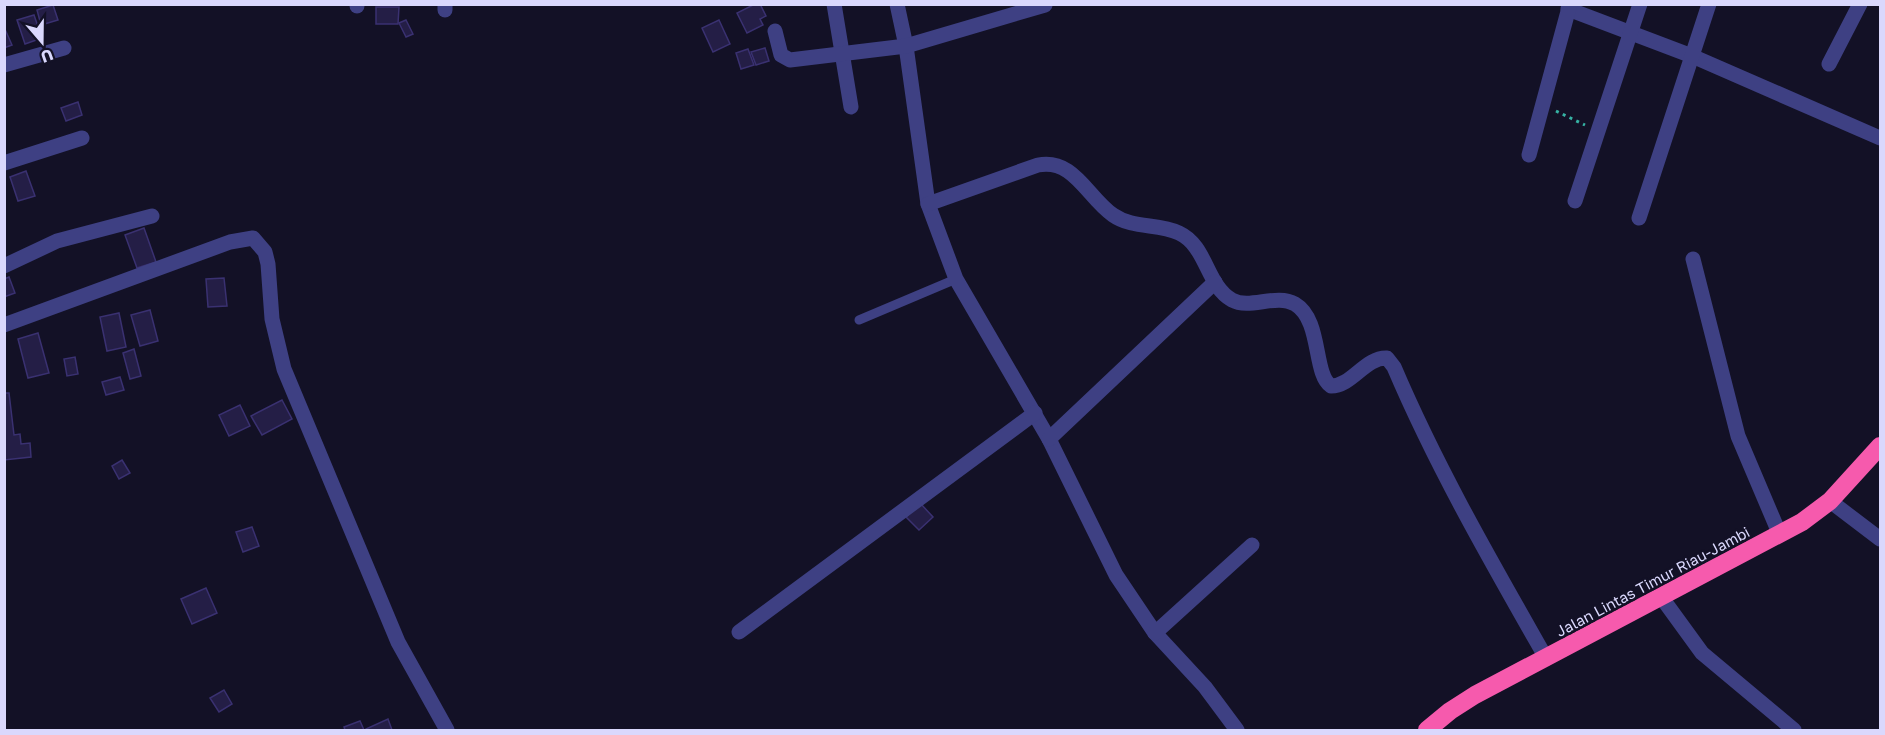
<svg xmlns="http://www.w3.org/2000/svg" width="1885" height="735" font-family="'Golos Text',sans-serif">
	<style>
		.building { fill: #241e46; stroke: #3a3171; stroke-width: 1.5 }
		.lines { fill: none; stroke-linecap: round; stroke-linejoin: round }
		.path { stroke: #36b3a4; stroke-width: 3; stroke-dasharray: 3 4.5; stroke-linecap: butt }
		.lane { stroke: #3e4083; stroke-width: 9 }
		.street { stroke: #3e4083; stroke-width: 15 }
		.highway { stroke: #f65aad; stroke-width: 18 }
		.labels { text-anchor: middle; stroke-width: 5; stroke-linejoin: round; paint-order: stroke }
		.street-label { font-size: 15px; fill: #dad8fd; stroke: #131126 }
	</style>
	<rect width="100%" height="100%" fill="#131126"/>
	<g class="building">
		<path d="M755,4H760L766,16L760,19L763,25L747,33L737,13Z"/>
		<path d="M53,5L58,20L41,25L37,10Z"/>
		<path d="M376,7H399L398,24H376Z"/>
		<path d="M34,15L42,38L25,44L17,20Z"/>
		<path d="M406,20L413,34L406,37L399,23Z"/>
		<path d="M719,20L730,44L713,52L702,28Z"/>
		<path d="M4,27L12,45L4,48Z"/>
		<path d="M765,48L769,61L756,65L751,52Z"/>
		<path d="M748,49L754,65L741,69L736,53Z"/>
		<path d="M78,102L82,115L66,121L61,108Z"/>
		<path d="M26,171L35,196L18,201L10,177Z"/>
		<path d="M144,228L156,262L137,268L125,235Z"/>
		<path d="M9,277L15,293L4,297V279Z"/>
		<path d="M224,278L227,306L208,307L206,279Z"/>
		<path d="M150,310L158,341L140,346L131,315Z"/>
		<path d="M119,313L126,347L107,351L100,317Z"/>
		<path d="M38,333L49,373L28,378L18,339Z"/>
		<path d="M134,349L141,376L130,379L123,353Z"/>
		<path d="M75,357L78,374L67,376L64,359Z"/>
		<path d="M120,377L124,390L106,395L102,382Z"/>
		<path d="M4,393H9L14,435L20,434L21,444L30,443L31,457L4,460Z"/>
		<path d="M282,400L292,419L262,435L251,416Z"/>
		<path d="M240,405L250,426L229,436L219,415Z"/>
		<path d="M122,460L130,473L119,479L112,466Z"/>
		<path d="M920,503L933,517L919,530L906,517Z"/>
		<path d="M252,527L259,546L243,552L236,532Z"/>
		<path d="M206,588L217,613L192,624L181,599Z"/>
		<path d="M224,690L232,704L219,712L210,698Z"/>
		<path d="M388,719L392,730H366V729Z"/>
		<path d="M360,721L364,730H345L344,727Z"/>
	</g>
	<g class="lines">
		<path class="path" d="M1556,111L1585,125"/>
		<path class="lane" d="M859,320L956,279"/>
		<g class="street">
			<path d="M445,4V10"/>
			<path d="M834,4L851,107"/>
			<path d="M897,4L906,46L928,204L956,279L1049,439L1116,575L1155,633L1205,687L1237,730"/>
			<path d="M357,6V4"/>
			<path d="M1568,9L1692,56L1880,138"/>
			<path d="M775,31L781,55L790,60L906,46L1045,5"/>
			<path d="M1829,64L1860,4"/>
			<path d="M4,65L64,48"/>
			<path d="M1529,155L1570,4"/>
			<path d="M4,163L82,138"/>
			<path d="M1575,201L1640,4"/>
			<path d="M928,204L1038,165C1074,158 1087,197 1113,215C1133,229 1158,223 1179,233C1207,246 1206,285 1232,300C1250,310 1276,293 1295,304C1322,320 1313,374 1331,386C1352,386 1365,357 1387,358L1394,367C1437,468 1492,563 1546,658"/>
			<path d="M1639,218L1709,4"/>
			<path d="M1693,259L1738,436L1780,535"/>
			<path d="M4,266L57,241L152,216"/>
			<path d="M4,325L230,242L253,238L265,252L268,264L272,319L284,369L398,642L447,730"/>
			<path d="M1049,439L1215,282"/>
			<path d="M1830,501L1880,539"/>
			<path d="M1662,598L1702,653L1794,730"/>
			<path d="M739,632L1035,413"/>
			<path d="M1155,633L1252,545"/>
		</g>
		<path class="highway" d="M1427,730L1450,711L1475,695L1802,522L1830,501L1880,446"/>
	</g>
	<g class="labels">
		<g class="street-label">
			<text transform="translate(1653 582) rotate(-28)" y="5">Jalan Lintas Timur Riau-Jambi</text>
		</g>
	</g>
	<rect width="1885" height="735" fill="none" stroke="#dad8fd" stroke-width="12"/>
	<g transform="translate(42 42) rotate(160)" stroke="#131126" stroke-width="4.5" paint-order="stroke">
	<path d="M0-4.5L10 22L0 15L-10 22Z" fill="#dad8fd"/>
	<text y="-9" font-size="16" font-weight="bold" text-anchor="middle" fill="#dad8fd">U</text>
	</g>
</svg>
